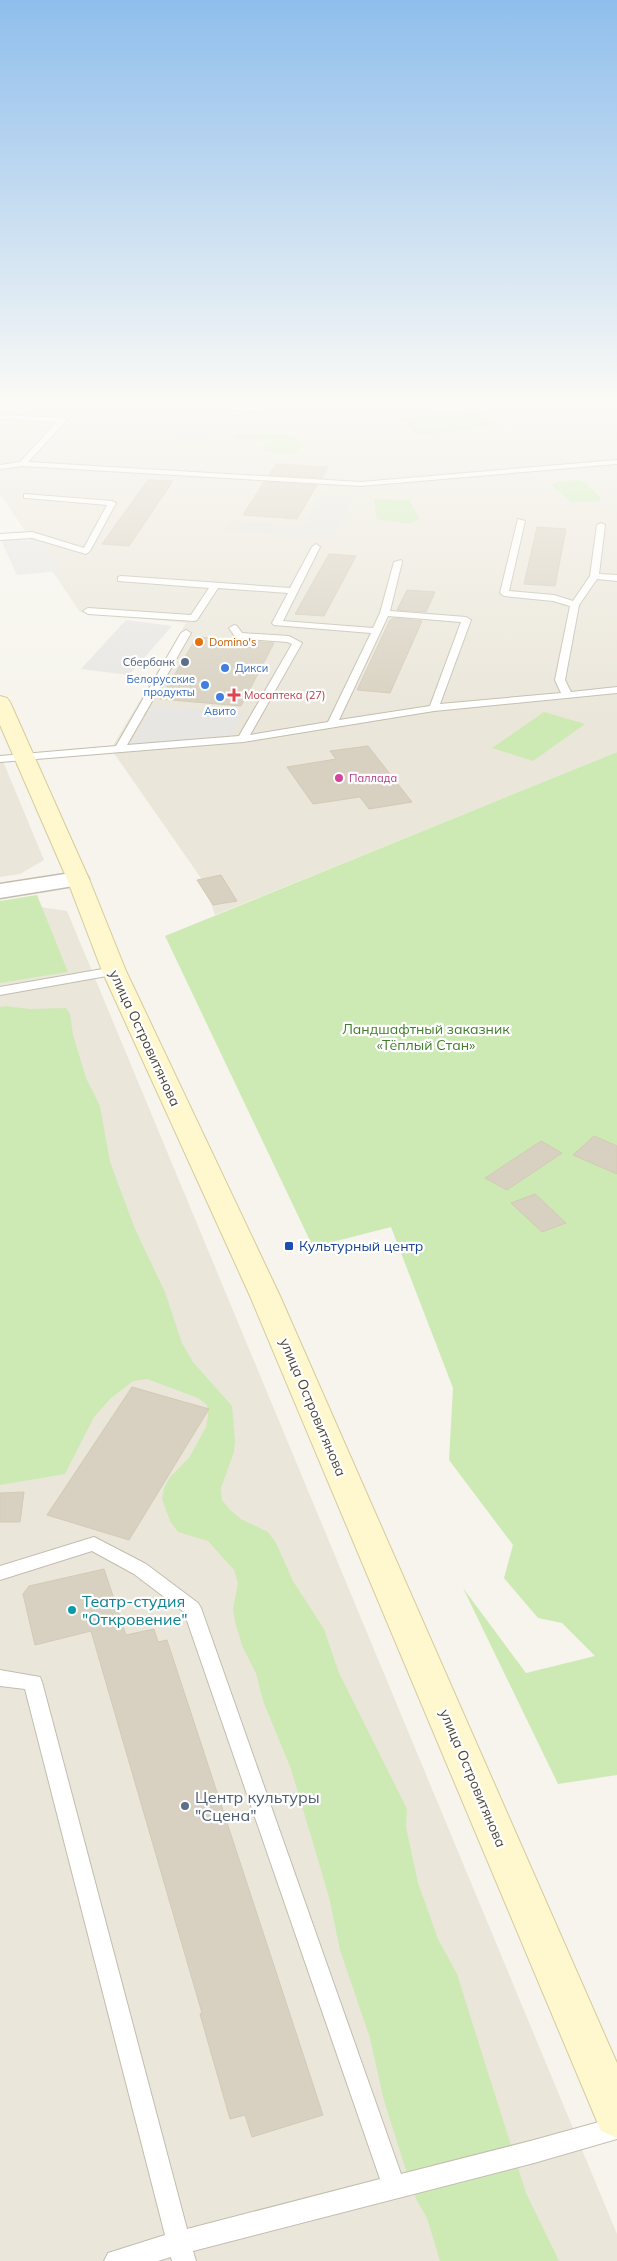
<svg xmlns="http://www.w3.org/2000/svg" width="617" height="2261" font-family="Mulish,sans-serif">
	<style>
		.residential { fill: #eae6da }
		.industrial { fill: #e6e3dd }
		.green { fill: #cdeab5 }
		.parking { fill: #e8e6e3 }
		.building { fill: #d8d1c1; stroke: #d3cab4 }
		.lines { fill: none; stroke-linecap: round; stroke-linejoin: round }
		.service-casing { stroke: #c2bdae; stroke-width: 2 }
		.minor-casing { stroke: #c2bdae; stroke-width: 3 }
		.secondary-casing { stroke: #d5cb9b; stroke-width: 2 }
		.service { fill: #fff; fill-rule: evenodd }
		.minor { fill: #fff; fill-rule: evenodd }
		.secondary { fill: #fff7cd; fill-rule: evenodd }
		.food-dot { fill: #e8710a; stroke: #fff; stroke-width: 2 }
		.service-dot { fill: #5c6f8a; stroke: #fff; stroke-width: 2 }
		.shop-dot { fill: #3f7fe0; stroke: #fff; stroke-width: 2 }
		.health-dot { fill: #e0444e; stroke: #fff; stroke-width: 2 }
		.hotel-dot { fill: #d1479c; stroke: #fff; stroke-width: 2 }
		.transit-dot { fill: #1a4fb4; stroke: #fff; stroke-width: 2 }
		.culture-dot { fill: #0f9aa8; stroke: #fff; stroke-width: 2 }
		.labels { text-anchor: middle; stroke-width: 4.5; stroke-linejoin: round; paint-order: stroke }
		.far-food-label { font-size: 11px; fill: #c56008; stroke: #fff; text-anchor: start }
		.far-service-label { font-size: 11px; fill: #4e5e75; stroke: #fff; text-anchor: end }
		.far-shop-label { font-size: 11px; fill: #366cbe; stroke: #fff; text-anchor: start }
		.far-health-label { font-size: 11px; fill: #be3a42; stroke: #fff; text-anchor: start }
		.far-hotel-label { font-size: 11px; fill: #b23c85; stroke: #fff; text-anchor: start }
		.park-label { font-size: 14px; fill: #427e2a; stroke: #fff }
		.street-label { font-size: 14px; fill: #4b4539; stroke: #fff }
		.transit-label { font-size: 14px; fill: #164399; stroke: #fff; text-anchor: start }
		.near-culture-label { font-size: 16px; fill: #0d838f; stroke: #fff; text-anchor: start }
		.near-service-label { font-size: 16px; fill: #4e5e75; stroke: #fff; text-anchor: start }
	</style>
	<rect width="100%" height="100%" fill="#f6f4ec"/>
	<g class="residential">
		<path d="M0,400H617V752L215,915L203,881L111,749L186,623L80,612L0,494Z"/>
		<path d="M0,754L44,860L20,874L0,877Z"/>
		<path d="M34,906L67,911L617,2234V2261H0V910Z"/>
	</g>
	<g class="industrial">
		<path d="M192,414L221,415L203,439L174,437Z"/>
		<path d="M321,495L354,497L335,534L321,538L225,531L231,520L304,525Z"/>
	</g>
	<g class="green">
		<path d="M477,411L496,426L417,435L400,419Z"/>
		<path d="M277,433L295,437L302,444C300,448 298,451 294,453C286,455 267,454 262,449L267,441L235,439L233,437L238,435Z"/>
		<path d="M577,480L584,482L601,498L600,501L571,502L552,485L557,482Z"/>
		<path d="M374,499L409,500L419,518L410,524L377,519Z"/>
		<path d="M544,712L585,724L533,761L492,748Z"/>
		<path d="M617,752V1775L558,1784L463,1588L526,1673L595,1656L562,1623L538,1618L504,1578L513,1545L449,1460L453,1388L391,1227L313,1247L165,936Z"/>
		<path d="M37,895L68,972L0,983V901Z"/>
		<path d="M6,1006L29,1009L66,1008L70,1014L73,1035L86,1078L100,1106L110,1162L135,1229L165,1292L182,1343L193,1362L232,1406L235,1441L234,1452L221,1488L222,1500L230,1510L241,1519L268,1532L276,1543L293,1581L324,1629L339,1673L407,1809L406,1827L418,1883L438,1939L457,1974L526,2193L559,2261H440L427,2218L416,2199L402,2158L383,2097L370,2038L340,1950L329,1897L291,1769L263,1701L256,1673L243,1648L235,1622L233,1609L238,1583L234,1570L208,1541L178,1532L170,1521L162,1499L164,1488L170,1477L189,1458L206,1427L208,1416L207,1405L198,1398L147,1379L133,1381L111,1398L94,1417L65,1474L0,1485V1007Z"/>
	</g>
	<g class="parking">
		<path d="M387,400H580L591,409L507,417L482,414L466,401L304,416L297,409Z"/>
		<path d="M1,540L43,541L61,571L17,575Z"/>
		<path d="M126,620L172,626L129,675L81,669Z"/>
		<path d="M153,706L244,713L233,734L130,746Z"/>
	</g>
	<g class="building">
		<path d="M276,464L328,467L322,478L269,475Z"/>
		<path d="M148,480L173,481L129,546L102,544Z"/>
		<path d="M264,482L317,485L297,519L243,515Z"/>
		<path d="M537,527L566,529L555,586L524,584Z"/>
		<path d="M329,554L356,556L324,616L295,614Z"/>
		<path d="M407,590L435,592L426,612L397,610Z"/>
		<path d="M394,618L422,621L390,693L357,690L390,620Z"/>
		<path d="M197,637L274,643L241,706L160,699Z"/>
		<path d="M368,746L412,802L369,809L360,797L313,804L287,767L336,759L330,751Z"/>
		<path d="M221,875L237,901L213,905L197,880Z"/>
		<path d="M594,1136L617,1146V1174L573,1155Z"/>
		<path d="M541,1141L562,1153L507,1190L485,1178Z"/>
		<path d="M535,1194L566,1223L542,1232L511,1203Z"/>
		<path d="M132,1387L209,1409L129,1540L47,1515Z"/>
		<path d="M24,1492L20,1522H0V1493Z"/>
		<path d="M104,1569L126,1635L154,1629L158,1642L167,1640L323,2115L252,2137L245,2115L230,2119L200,2014L202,2013L91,1631L35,1645L23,1594L29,1586Z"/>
	</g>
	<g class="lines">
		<defs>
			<g id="service">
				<path d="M117,400H154L252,407L330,400H360L357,402L252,411L120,402Z"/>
				<path d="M0,415L63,418L67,420L28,462L361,482L617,460V464L361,486L22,466L0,469V465L20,462L57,422L0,419Z"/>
				<path d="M24,494L112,501L116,503L90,551L86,554L32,538L0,540V534L32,532L84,548L107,505L27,498H24Z"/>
				<path d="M518,519L525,521L509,591L554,595L573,601L590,576L597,525L601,523L605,525L599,574L617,575V581L597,579L579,605L565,680L571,692L617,687V693L434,711L243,742L0,762V756L116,746L181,633L186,630L191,633L127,745L239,736L292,644L287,642L236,638L229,628L234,625L237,626L242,633L289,636L302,643L250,735L328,722L371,633L274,625L272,623L288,593L218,588L197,620L194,621L88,614L83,611L88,608L191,615L209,588L118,581V577L121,576L290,588L312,547L316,544L320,547L283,621L373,628L380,613L394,562L401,560L402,562L390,611L466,617L471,620L440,704L561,693L555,680L570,606L553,601L504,596L500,593ZM388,616L461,622L430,706L339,720Z"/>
				<path d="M114,967L120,971L118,974L0,995V987Z"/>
				<path d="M94,1537L146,1564L198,1603L201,1608L401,2174L534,2140L617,2117V2139L534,2163L193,2251L196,2261H172L171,2257L158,2261H104L108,2253L165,2235L25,1689L0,1686V1670L40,1677L42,1682L187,2229L380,2179L184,1612L134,1574L92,1551L0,1580V1566Z"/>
			</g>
			<path id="minor" d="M78,872L86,874L89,879L86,884L0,898V884Z"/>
			<path id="secondary" d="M0,696L7,698L10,702L89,879L126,971L280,1296L617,2063V2138L601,2131L250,1296L102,971L67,879L0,725Z"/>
		</defs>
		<use href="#service" class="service-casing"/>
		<use href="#minor" class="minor-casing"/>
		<use href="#secondary" class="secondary-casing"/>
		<use href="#service" class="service"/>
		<use href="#minor" class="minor"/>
		<use href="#secondary" class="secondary"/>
	</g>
	<linearGradient id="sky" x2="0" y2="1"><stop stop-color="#8fbeec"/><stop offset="0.56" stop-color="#fbfaf6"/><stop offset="1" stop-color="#fbfaf6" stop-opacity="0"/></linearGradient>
	<rect width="617" height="717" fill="url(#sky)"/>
	<circle class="food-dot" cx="199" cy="642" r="5"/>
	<g class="service-dot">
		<circle cx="185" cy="662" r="5"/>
		<circle cx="185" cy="1806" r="5"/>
	</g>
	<g class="shop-dot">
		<circle cx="225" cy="668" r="5"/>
		<circle cx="205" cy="685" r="5"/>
		<circle cx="220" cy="697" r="5"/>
	</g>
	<path class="health-dot" d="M231.5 687.5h5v5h5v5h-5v5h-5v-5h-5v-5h5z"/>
	<circle class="hotel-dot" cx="339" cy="778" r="5"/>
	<rect class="transit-dot" x="284" y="1241" width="10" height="10" rx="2.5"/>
	<circle class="culture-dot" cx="72" cy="1610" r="5"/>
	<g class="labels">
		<g class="far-food-label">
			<text x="209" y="646">Domino's</text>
		</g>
		<g class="far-service-label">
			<text x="175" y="666">Сбербанк</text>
		</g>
		<g class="far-shop-label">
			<text x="235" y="672">Дикси</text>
			<text x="195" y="683" text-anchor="end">Белорусские<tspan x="195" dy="13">продукты</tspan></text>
			<text x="220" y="715" text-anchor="middle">Авито</text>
		</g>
		<g class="far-health-label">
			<text x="244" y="699">Мосаптека (27)</text>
		</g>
		<g class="far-hotel-label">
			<text x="349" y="782">Паллада</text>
		</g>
		<g class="park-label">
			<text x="426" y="1034">Ландшафтный заказник<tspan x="426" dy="16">«Тёплый Стан»</tspan></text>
		</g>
		<g class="street-label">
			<text transform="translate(145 1038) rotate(65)" y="5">улица Островитянова</text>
			<text transform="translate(313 1407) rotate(67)" y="5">улица Островитянова</text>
			<text transform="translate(473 1778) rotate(67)" y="5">улица Островитянова</text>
		</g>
		<g class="transit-label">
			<text x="299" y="1251">Культурный центр</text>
		</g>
		<g class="near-culture-label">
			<text x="82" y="1607">Театр-студия<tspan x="82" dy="18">"Откровение"</tspan></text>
		</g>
		<g class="near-service-label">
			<text x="195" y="1803">Центр культуры<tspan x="195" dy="18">"Сцена"</tspan></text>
		</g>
	</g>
</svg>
